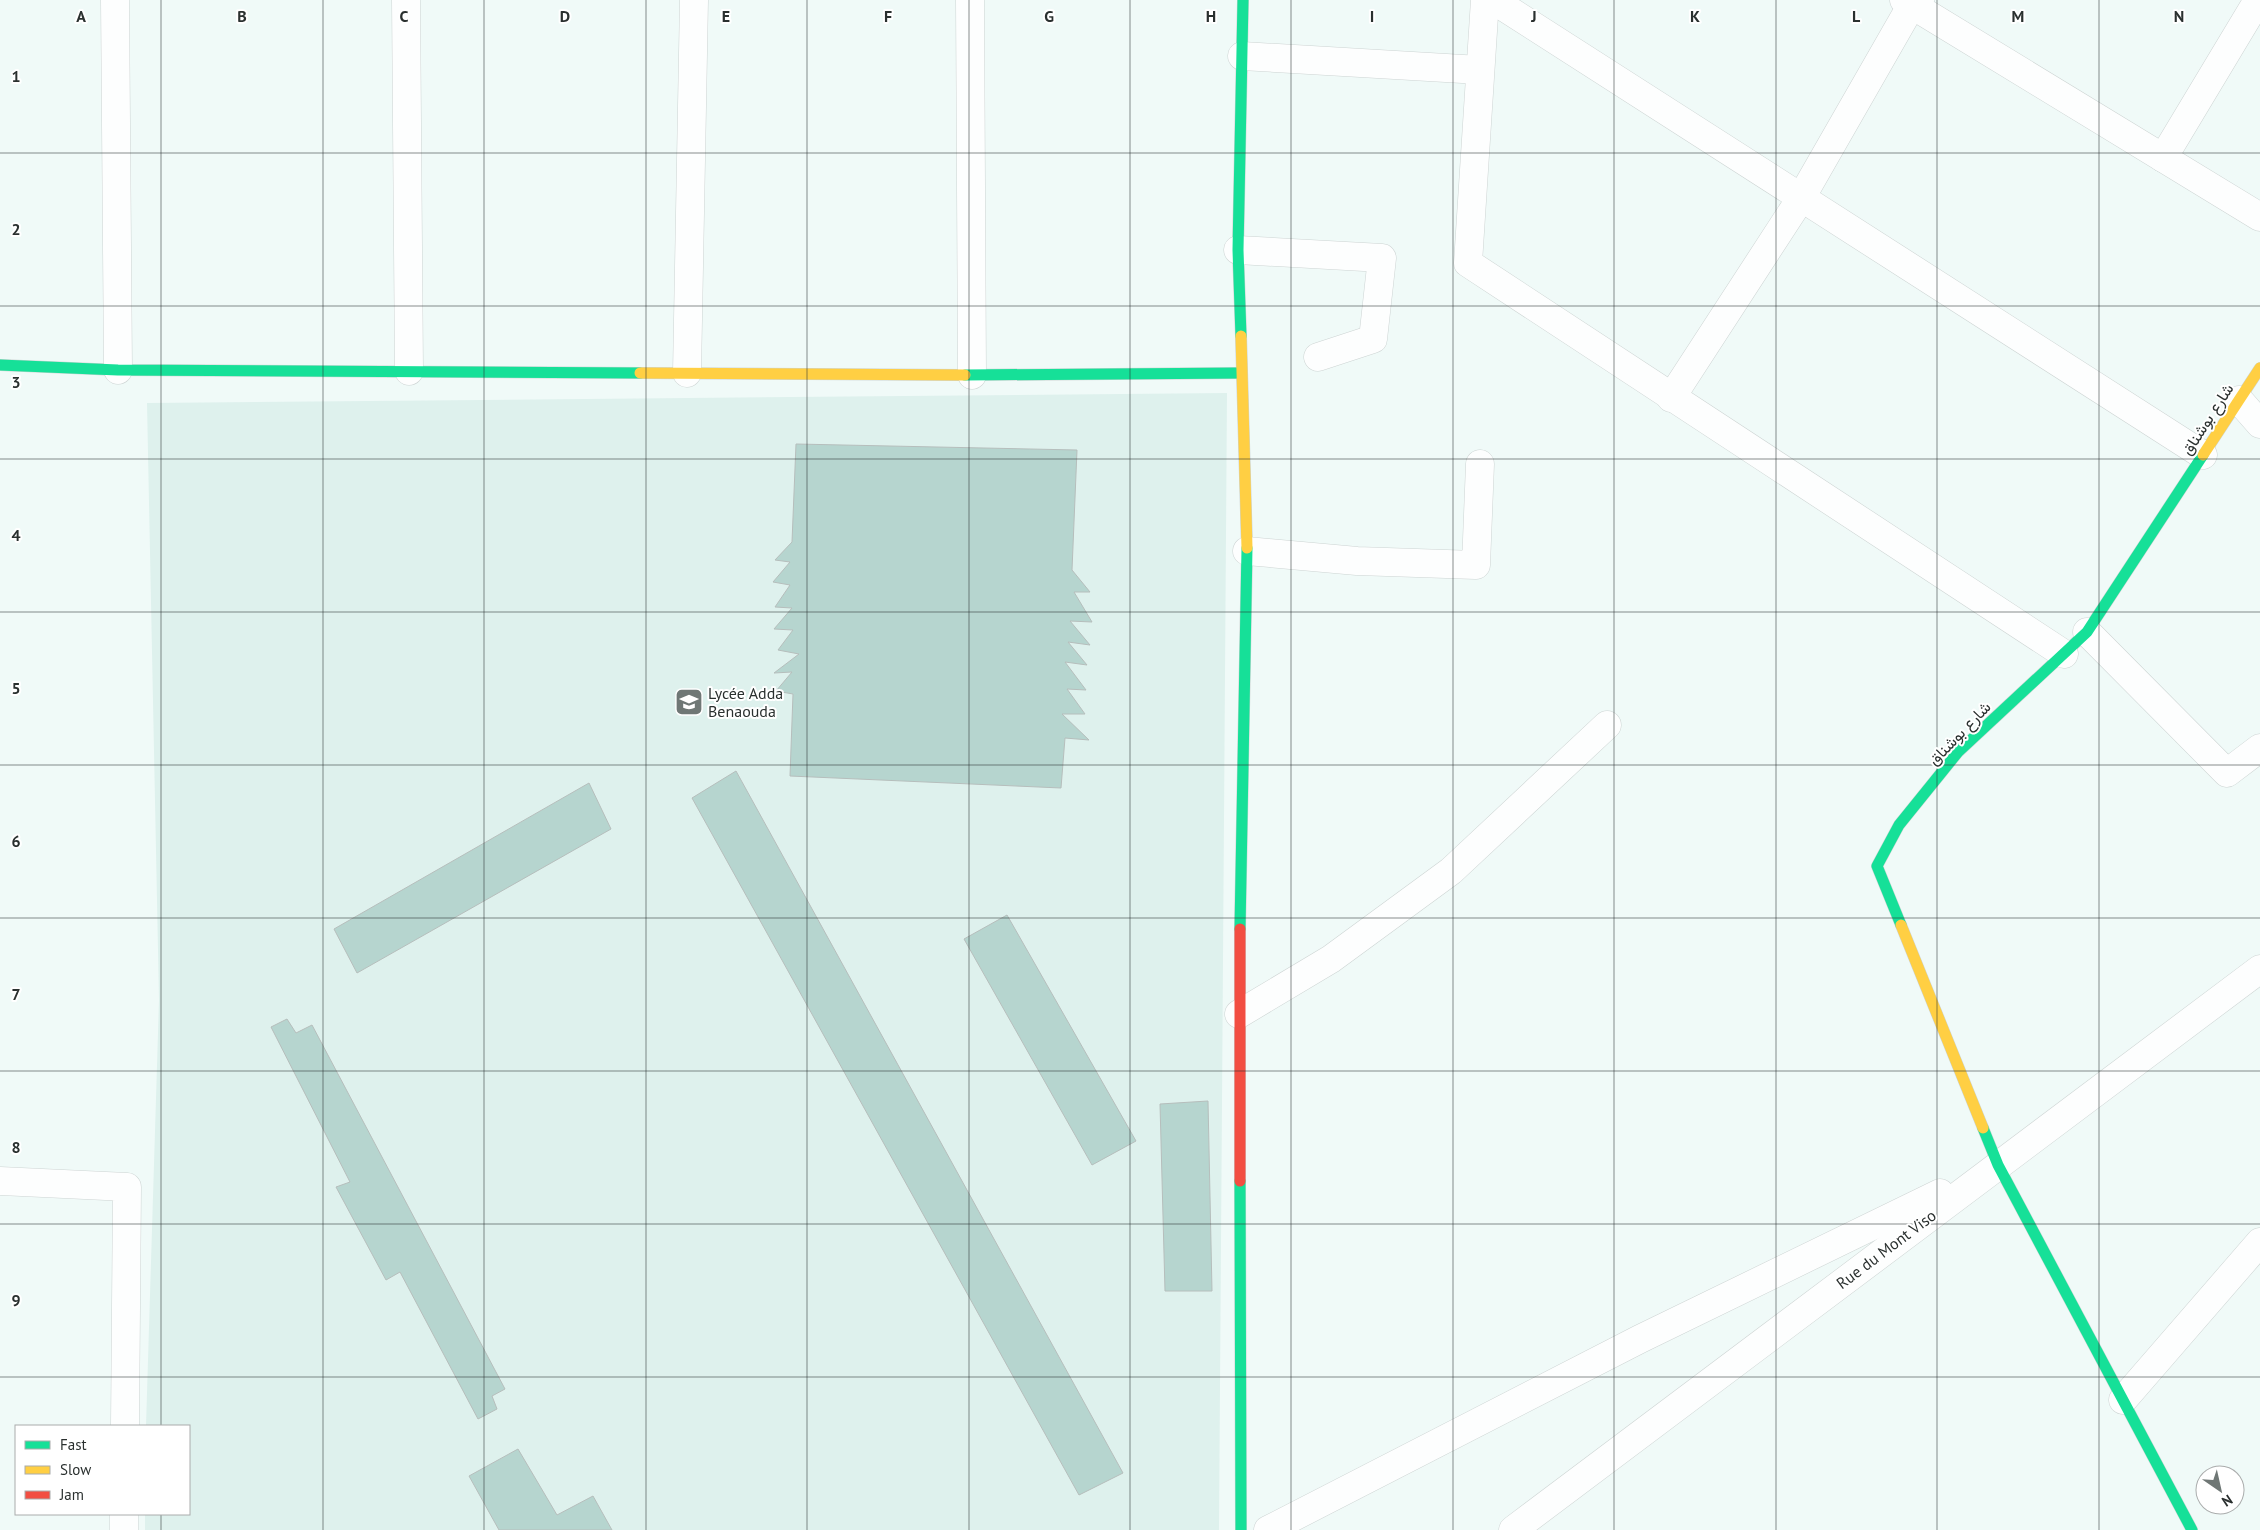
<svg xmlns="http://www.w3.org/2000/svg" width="2260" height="1530" font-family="'PT Sans',Vazirmatn,sans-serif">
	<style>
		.built { fill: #def1ed }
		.building { fill: #b6d5cf; stroke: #b6bebc }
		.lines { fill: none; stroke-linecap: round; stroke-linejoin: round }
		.street-casing { stroke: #cdd4d3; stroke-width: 29 }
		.fast-casing { stroke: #cdd4d3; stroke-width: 12 }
		.slow-casing { stroke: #cdd4d3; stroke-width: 12 }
		.jam-casing { stroke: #cdd4d3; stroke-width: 12 }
		.street { stroke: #fdfefe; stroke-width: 28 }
		.fast { stroke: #16e098; stroke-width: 11 }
		.slow { stroke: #ffcf43; stroke-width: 11 }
		.jam { stroke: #f24e42; stroke-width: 11 }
		.grid { fill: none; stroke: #2a302f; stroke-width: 1; stroke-opacity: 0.55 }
		.labels { text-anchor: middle; stroke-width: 4; stroke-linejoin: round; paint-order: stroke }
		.street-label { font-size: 16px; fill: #2a302f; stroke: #fff }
		.poi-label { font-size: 16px; fill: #2a302f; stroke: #fff; text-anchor: start }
		.grid-label { font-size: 16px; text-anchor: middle; font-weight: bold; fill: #2a302f; stroke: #fff; stroke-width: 4; stroke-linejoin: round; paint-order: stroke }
	</style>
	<rect width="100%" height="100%" fill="#f0faf8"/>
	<path class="built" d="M1227,393L1219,1530H145V1514H189V1426H146L159,1000L147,403Z"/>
	<g class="building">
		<path d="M796,444L1077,450L1072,570L1090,592H1074L1092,622L1070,621L1090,645L1068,642L1087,665L1065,662L1086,690L1067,689L1085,714H1062L1089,740L1065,738L1061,788L790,776L793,694L776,691L792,672L774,673L799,654L778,650L793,630L774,629L792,608L775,607L790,585L773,582L790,562L775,560L792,542Z"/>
		<path d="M736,771L1123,1473L1079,1495L692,798Z"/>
		<path d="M589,783L611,829L357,973L334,929Z"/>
		<path d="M1007,915L1136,1141L1092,1165L964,939Z"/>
		<path d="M287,1019L296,1033L312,1025L505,1389L492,1396L497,1409L478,1419L400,1272L386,1280L336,1187L350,1182L271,1027Z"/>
		<path d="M1208,1101L1212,1291H1165L1160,1104Z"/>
		<path d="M518,1449L557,1515L593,1496L612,1530H499L469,1476Z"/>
	</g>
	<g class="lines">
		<defs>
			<g id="street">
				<path d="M115,0L118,370"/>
				<path d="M406,0L409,371"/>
				<path d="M970,0L972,375"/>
				<path d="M1485,0L1468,263L2064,654"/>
				<path d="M1493,0L2203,455"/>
				<path d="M1904,0L2260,217"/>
				<path d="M1242,56L1480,70"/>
				<path d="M2163,158L2258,0"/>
				<path d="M1238,250L1382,258L1373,339L1318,357"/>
				<path d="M687,373L694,0"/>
				<path d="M1671,398L1801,198L1911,6L1920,0"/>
				<path d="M2239,400L2260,424"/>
				<path d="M1247,551L1357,561L1476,565L1480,464"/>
				<path d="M2087,632L2227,773L2260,748"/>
				<path d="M1239,1014L1331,959L1451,871L1607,725"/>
				<path d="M0,1181L127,1187L125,1426"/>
				<path d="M2123,1400L2260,1242"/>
				<path d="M124,1530V1514"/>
				<path d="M1268,1530L1640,1339L1940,1193"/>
				<path d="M1513,1530L2260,969"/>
			</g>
			<g id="fast">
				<path d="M1241,336L1238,250L1243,0"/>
				<path d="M0,365L118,370L640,373"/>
				<path d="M965,375L1241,373"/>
				<path d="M1901,925L1877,866L1899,825L1958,752L2087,632L2203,455"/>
				<path d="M1240,929L1247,548"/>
				<path d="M1983,1128L1998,1165L2192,1530"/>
				<path d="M1240,1181L1241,1530"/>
			</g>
			<g id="slow">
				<path d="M1241,336L1247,548"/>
				<path d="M640,373L965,375"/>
				<path d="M2203,455L2260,368"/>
				<path d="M1901,925L1983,1128"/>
			</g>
			<path id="jam" d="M1240,1181V929"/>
		</defs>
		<use href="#street" class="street-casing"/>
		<use href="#fast" class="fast-casing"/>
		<use href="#slow" class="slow-casing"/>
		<use href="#jam" class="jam-casing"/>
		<use href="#street" class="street"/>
		<use href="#fast" class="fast"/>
		<use href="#slow" class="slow"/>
		<use href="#jam" class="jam"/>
	</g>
	<path class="grid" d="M161,0V1426M323,0V1530M484,0V1530M646,0V1530M807,0V1530M969,0V1530M1130,0V1530M1291,0V1530M1453,0V1530M1614,0V1530M1776,0V1530M1937,0V1530M2099,0V1530M0,153H2260M0,306H2260M0,459H2260M0,612H2260M0,765H2260M0,918H2260M0,1071H2260M0,1224H2260M0,1377H2260M161,1514V1530"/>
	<defs>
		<symbol id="school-square" viewBox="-11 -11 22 22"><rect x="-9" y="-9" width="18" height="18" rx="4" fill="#6f7775" stroke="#fff"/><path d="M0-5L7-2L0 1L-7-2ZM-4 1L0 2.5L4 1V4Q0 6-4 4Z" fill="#fff"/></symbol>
	</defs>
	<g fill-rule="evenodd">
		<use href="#school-square" x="673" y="686" width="32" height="32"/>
	</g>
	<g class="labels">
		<g class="street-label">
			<text transform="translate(2207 419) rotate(-57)" y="6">شارع بوشناق</text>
			<text transform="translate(1959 733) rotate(-46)" y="6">شارع بوشناق</text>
			<text transform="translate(1886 1249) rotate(-37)" y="6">Rue du Mont Viso</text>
		</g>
		<g class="poi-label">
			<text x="708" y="699">Lycée Adda<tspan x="708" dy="18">Benaouda</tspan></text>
		</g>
	</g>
	<g class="grid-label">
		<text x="81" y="22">A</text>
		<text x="242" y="22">B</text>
		<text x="404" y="22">C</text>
		<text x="565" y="22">D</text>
		<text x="726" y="22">E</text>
		<text x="888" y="22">F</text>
		<text x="1049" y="22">G</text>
		<text x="1211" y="22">H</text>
		<text x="1372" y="22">I</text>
		<text x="1534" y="22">J</text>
		<text x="1695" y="22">K</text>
		<text x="1856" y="22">L</text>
		<text x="2018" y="22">M</text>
		<text x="2179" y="22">N</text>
		<text x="16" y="82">1</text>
		<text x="16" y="235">2</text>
		<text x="16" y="388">3</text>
		<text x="16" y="541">4</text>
		<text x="16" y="694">5</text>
		<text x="16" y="847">6</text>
		<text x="16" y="1000">7</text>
		<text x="16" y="1153">8</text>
		<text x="16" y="1306">9</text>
	</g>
	<rect x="15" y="1425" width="175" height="90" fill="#ffffff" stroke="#aaacac"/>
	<rect x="25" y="1441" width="25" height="8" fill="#16e098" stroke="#aaacac"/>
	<text x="60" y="1450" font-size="15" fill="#2a302f">Fast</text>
	<rect x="25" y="1466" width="25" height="8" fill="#ffcf43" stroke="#aaacac"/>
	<text x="60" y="1475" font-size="15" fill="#2a302f">Slow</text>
	<rect x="25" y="1491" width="25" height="8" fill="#f24e42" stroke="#aaacac"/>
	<text x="60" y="1500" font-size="15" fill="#2a302f">Jam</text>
	<g transform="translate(2220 1490) rotate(146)"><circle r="24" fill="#ffffff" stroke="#aaacac"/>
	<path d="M0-4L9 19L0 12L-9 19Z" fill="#6f7775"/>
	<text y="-8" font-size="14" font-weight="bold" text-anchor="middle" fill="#2a302f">N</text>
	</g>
</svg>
